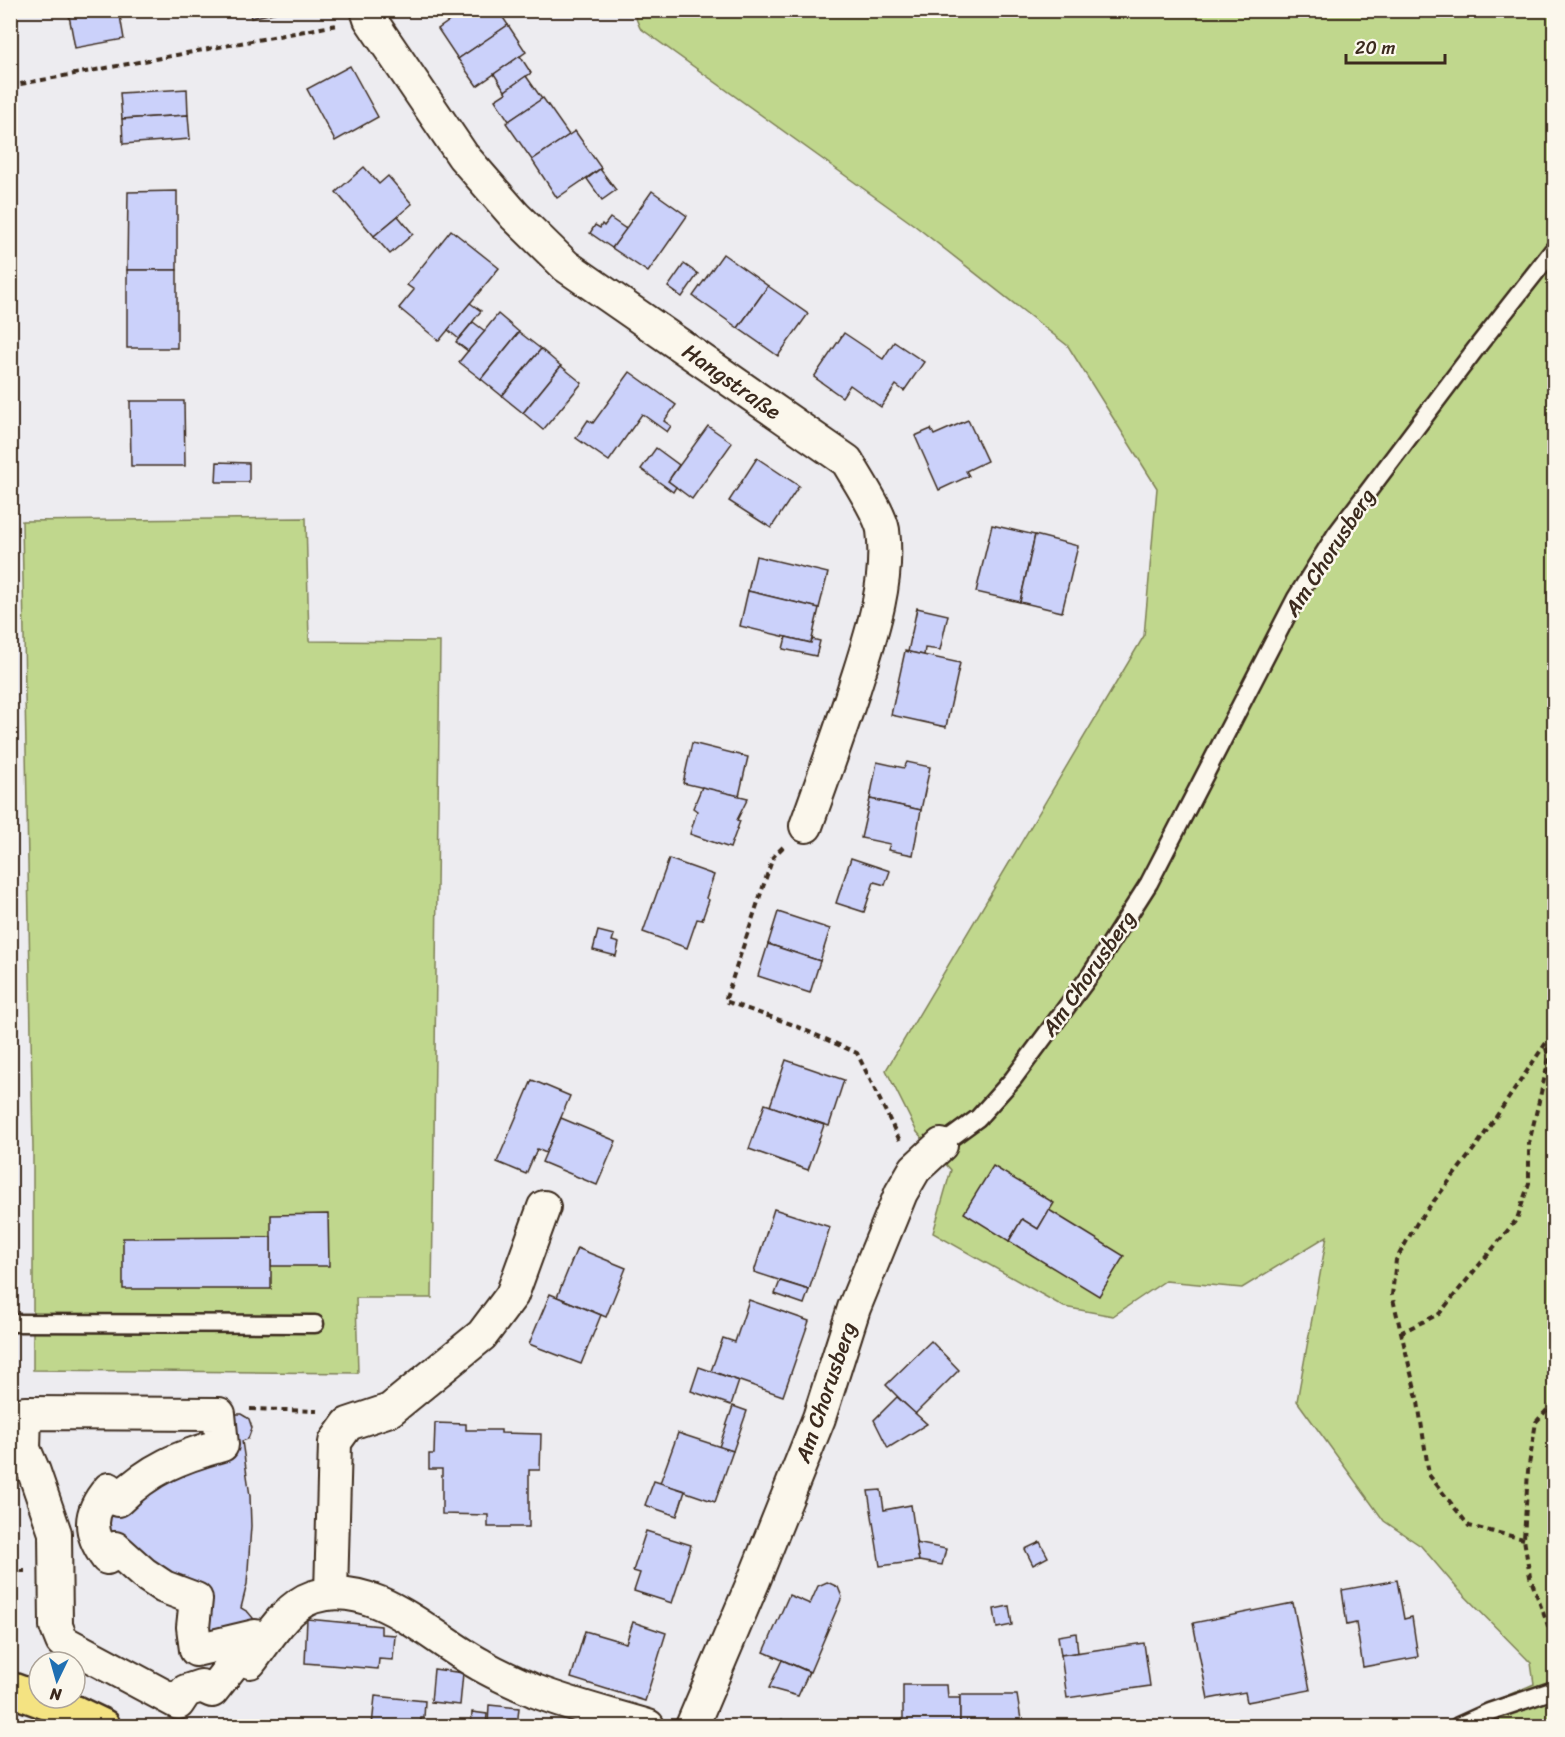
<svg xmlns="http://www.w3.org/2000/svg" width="1565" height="1737" font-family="Sriracha,sans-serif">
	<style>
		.green { fill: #c0d78d; stroke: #7e8056; stroke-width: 1.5 }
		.building { fill: #cbd1fa; stroke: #3b2a1e; stroke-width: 1.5 }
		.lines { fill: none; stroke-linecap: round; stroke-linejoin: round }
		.lane-casing { stroke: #3b2a1e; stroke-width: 21 }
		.street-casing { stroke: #3b2a1e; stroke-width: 36 }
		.primary-casing { stroke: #3b2a1e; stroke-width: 38 }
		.path { stroke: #3b2a1e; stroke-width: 4; stroke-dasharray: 6 4.5; stroke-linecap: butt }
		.lane { stroke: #fbf7ec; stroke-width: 16 }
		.street { stroke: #fbf7ec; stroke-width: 32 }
		.primary { stroke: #f4e382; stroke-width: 33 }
		.labels { text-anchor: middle; stroke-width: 5; stroke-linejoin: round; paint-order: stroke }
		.street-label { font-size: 22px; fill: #3b2a1e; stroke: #fbf7ec }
	</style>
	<rect width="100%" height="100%" fill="#edecf0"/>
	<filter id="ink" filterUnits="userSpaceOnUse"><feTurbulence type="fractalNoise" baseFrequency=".0167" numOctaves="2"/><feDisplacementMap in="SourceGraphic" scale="12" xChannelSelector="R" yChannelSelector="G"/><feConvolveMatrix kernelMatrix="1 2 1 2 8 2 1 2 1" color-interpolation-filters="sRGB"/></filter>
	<g filter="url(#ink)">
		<g class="green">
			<path d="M633,11H1554V1726H1437L1534,1684L1531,1663L1456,1587L1421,1546L1384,1521L1297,1401L1327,1236L1242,1288L1165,1281L1113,1316L1064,1307L933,1233L951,1170L917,1132L886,1070L1144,636L1157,488L1068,346L914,225L640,28Z"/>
			<path d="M306,518L309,641L440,642L432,1298H356L358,1373L33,1370V1148L22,521Z"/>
		</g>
		<g class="building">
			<path d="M68,10H119L124,39L75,48Z"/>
			<path d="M249,10H286L251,18Z"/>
			<path d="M465,10H498L508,25L458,59L438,29Z"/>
			<path d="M508,25L526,52L477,86L458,59Z"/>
			<path d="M520,56L531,73L505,91L494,74Z"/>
			<path d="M350,66L378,117L335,141L307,89Z"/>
			<path d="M526,76L542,99L509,121L495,100L506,93L505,91Z"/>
			<path d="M187,89L188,115L122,119L120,93Z"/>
			<path d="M543,98L569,135L532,160L506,123Z"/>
			<path d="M188,115L190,139L123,144L122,119Z"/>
			<path d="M575,131L601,168L557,198L532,160Z"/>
			<path d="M364,167L379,184L388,176L412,204L374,236L336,192Z"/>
			<path d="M600,169L616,190L602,200L587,179Z"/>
			<path d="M177,191V270H127L128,192Z"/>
			<path d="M652,191L687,216L648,272L612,248Z"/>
			<path d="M398,216L413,234L390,254L374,236Z"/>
			<path d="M610,218L626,229L612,248L590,233L595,225L600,228L602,224L604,226Z"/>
			<path d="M451,230L499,268L439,341L399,308L414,290L407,285Z"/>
			<path d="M723,254L768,286L738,328L693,296Z"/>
			<path d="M684,264L698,274L682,297L668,287Z"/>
			<rect x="127" y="270" width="50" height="78"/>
			<path d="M768,286L808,314L778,356L738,328Z"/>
			<path d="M470,303L481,311L459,339L448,330Z"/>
			<path d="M498,314L519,332L481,379L459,362Z"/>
			<path d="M473,322L485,331L468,351L456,342Z"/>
			<path d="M519,332L541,349L502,396L481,379Z"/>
			<path d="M844,333L883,359L894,342L924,362L904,391L896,385L881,407L850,385L842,397L814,377Z"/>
			<path d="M541,349L561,366L523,413L502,396Z"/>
			<path d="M561,366L582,383L543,430L523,413Z"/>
			<path d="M630,372L676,405L664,421L671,426L667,432L642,414L609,461L576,438L588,420L593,423Z"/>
			<path d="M130,401H184L185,466H131Z"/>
			<path d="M968,420L987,461L966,471L969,476L939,490L915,436L931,429L934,435Z"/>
			<path d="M708,426L732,443L692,499L668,481Z"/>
			<path d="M656,448L679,465L668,481L676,487L673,492L641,469Z"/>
			<path d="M757,458L799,486L771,528L729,501Z"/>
			<path d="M217,462L249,463V482H216Z"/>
			<path d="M992,525L1035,535L1020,602L976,592Z"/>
			<path d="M1035,535L1078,546L1062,612L1020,602Z"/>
			<path d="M756,556L828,573L819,608L748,591Z"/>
			<path d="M748,591L819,608L811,643L740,626Z"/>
			<path d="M917,608L948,615L940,650L925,648L924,655L908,652Z"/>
			<path d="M786,637L811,643L812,639L820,641L816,656L783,649Z"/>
			<path d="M905,651L960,663L946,727L891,715Z"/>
			<path d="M692,743L748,757L739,796L683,783Z"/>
			<path d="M877,762L904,768L907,762L930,767L921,810L870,799Z"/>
			<path d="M702,787L748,798L737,820L740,821L730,848L690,834L697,811L693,808Z"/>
			<path d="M870,799L921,810L913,855L888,850L890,844L861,838Z"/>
			<path d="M851,858L890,871L885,885L874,882L864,912L836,903Z"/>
			<path d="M669,859L714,875L706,898L709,900L702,920L697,919L687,948L643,932Z"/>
			<path d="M778,912L830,929L820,961L768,944Z"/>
			<path d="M598,931L614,935L612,941L619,943L616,956L593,950Z"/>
			<path d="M768,944L820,961L810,993L758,976Z"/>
			<path d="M786,1060L844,1080L829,1126L770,1106Z"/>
			<path d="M532,1080L570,1096L546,1153L537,1149L526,1174L497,1162Z"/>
			<path d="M765,1104L824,1125L808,1170L749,1149Z"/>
			<path d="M561,1118L616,1141L597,1185L542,1162Z"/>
			<path d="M993,1166L1054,1203L1038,1229L1022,1219L1009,1241L964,1213Z"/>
			<path d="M774,1209L830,1227L809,1290L754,1272Z"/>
			<path d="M1049,1210L1124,1256L1099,1296L1009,1241L1022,1219L1038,1229Z"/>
			<path d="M328,1214L329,1266H271V1215Z"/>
			<path d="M271,1237V1289H123V1238Z"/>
			<path d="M577,1248L626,1268L606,1317L557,1297Z"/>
			<path d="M780,1281L809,1290L804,1304L775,1294Z"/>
			<path d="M550,1294L601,1315L581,1364L529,1344Z"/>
			<path d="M749,1300L809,1321L783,1396L711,1371L723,1338L735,1342Z"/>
			<path d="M931,1341L959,1370L915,1414L886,1385Z"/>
			<path d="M699,1367L739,1381L731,1405L691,1391Z"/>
			<path d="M897,1397L927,1424L888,1448L874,1420Z"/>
			<path d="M733,1406L747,1411L733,1451L719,1447Z"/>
			<path d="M219,1414H241L246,1417L249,1419L252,1428L248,1439L242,1441L250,1496L251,1526L247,1584L241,1608L248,1612L253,1618V1626L194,1640L196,1599L108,1537L106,1527L111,1508L222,1445Z"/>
			<path d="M435,1423L466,1424V1430H501V1433L541,1434L540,1470H529V1527H488V1515L442,1514V1469H429V1454H434Z"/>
			<path d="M678,1433L733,1451L715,1502L660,1483Z"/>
			<path d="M654,1481L685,1491L677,1516L645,1505Z"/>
			<path d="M881,1490L884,1510L911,1505L919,1561L880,1566L868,1491Z"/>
			<path d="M646,1531L691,1545L672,1603L634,1591L640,1573L633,1571Z"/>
			<path d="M1040,1542L1048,1557L1033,1565L1025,1549Z"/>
			<path d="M916,1543L946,1549L942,1565L919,1561Z"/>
			<path d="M1397,1580L1404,1619L1412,1617L1418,1657L1363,1667L1356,1623L1347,1625L1342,1590Z"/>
			<path d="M827,1582L838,1587L842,1597L810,1672L764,1652L789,1595L810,1604L818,1586Z"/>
			<path d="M1293,1603L1310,1690L1247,1702L1245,1692L1208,1699L1193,1623Z"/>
			<path d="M1009,1606L1012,1625L997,1628L994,1609Z"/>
			<path d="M307,1619L381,1626V1634L395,1635L393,1660L379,1659L378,1669L305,1663Z"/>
			<path d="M633,1622L666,1633L645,1701L571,1678L585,1631L626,1643Z"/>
			<path d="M1076,1633L1078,1653L1061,1655L1058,1636Z"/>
			<path d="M1144,1643L1150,1686L1067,1698L1061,1655Z"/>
			<path d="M782,1660L809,1672L798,1696L769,1688Z"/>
			<path d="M434,1669L463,1673L460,1705L431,1702Z"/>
			<path d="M903,1685H947L948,1698H960V1726H903Z"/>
			<path d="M960,1695H1017L1022,1726H960Z"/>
			<path d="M375,1696L425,1701L424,1718H421L420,1726H372Z"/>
			<path d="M489,1705L519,1708L517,1726H488Z"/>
			<path d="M472,1712L487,1714L486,1726H471Z"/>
			<path d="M782,1719L789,1726H773Z"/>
		</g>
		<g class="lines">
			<defs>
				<g id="lane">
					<path d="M941,1145L978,1118L1013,1079L1091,974L1149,883L1296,598L1336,534L1477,347L1554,249"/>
					<path d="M10,1323L315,1324"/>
					<path d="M1458,1726L1489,1712L1554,1690"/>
				</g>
				<g id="street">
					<path d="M367,10L370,19L463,156L515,216L566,266L847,461C856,477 880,513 883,530C890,585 869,641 853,692C838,737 822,782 806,826"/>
					<path d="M25,1413L219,1414L222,1445C179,1457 151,1468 118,1500L109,1489C88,1513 88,1532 107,1558L115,1548L143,1573L164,1587L196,1599L193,1627L196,1650L255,1636L212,1691L201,1686L186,1691L178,1703L62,1641L56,1626L55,1533L34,1472L24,1449Z"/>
					<path d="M331,1593L335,1442L348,1424L390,1410L482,1335L512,1295L544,1207"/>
					<path d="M250,1662C267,1640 286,1606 313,1597C373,1577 432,1639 481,1665C498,1675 517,1683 535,1691C571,1705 611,1715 648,1726"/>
					<path d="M692,1726L754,1580L819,1418L854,1308L901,1193L915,1169L941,1145"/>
				</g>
				<path id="primary" d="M10,1689L76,1713L103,1726"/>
			</defs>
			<use href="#lane" class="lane-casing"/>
			<use href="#street" class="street-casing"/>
			<use href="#primary" class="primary-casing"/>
			<g class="path">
				<path d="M10,86L337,25"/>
				<path d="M783,847L773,857L725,1001L791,1024L857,1053L900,1141"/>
				<path d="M1400,1333L1439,1314L1517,1219L1529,1183V1143L1549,1059L1545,1045"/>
				<path d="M1554,1402L1536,1422L1528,1471L1524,1539L1530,1577L1554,1642"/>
				<path d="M250,1409L317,1411"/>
				<path d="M1524,1539L1469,1526L1429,1475L1418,1402L1392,1295L1396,1260L1417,1223L1477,1145L1554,1031"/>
				<path d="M10,1571H25"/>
			</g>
			<use href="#lane" class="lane"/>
			<use href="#street" class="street"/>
			<use href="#primary" class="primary"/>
		</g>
	</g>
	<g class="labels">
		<g class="street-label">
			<text transform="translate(732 381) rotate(35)" y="8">Hangstraße</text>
			<text transform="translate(1329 552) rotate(-57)" y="8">Am Chorusberg</text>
			<text transform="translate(1088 973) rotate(-55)" y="8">Am Chorusberg</text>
			<text transform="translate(825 1392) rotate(-71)" y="8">Am Chorusberg</text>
		</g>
	</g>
	<rect width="1565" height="1737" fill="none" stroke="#fbf7ec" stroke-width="36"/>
	<rect x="18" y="18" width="1529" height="1701" fill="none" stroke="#3b2a1e" stroke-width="2" filter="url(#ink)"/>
	<g transform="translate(57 1680) rotate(185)"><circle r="28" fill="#fbf7ec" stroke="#aea59a" stroke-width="1.5"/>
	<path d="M0-4.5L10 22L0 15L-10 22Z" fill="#1f6fb2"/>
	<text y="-9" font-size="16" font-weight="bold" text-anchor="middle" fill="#3b2a1e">N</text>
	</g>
	<path d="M1346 54v9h99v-9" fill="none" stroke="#3b2a1e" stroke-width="3"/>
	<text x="1355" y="54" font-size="18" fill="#3b2a1e" stroke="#fbf7ec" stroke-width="4.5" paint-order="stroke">20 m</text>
</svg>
